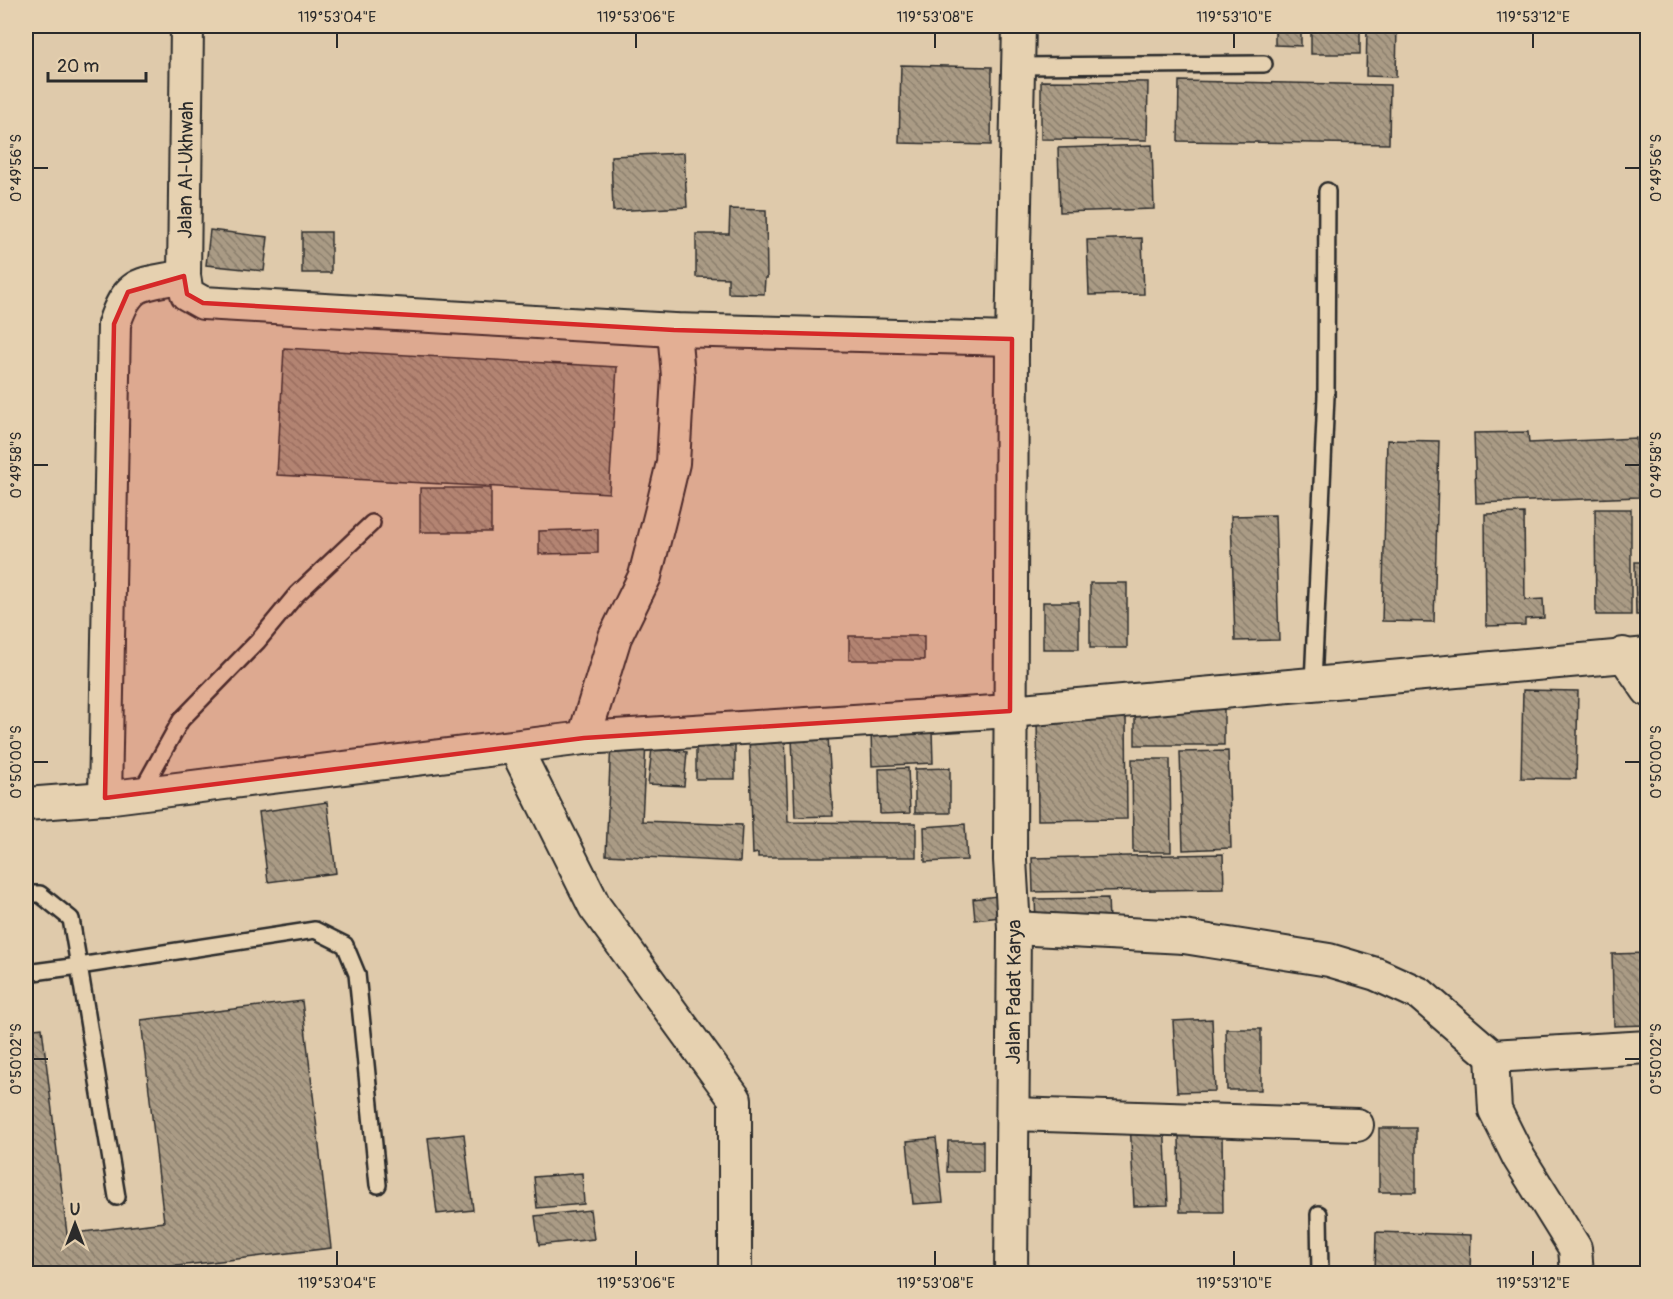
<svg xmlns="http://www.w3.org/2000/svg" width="1673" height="1299" font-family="Pangolin,sans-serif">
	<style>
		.building { fill: url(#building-back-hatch); stroke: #2b2b2b; stroke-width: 1.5 }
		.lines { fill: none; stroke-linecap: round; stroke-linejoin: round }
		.lane-casing { stroke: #2b2b2b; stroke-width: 20 }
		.street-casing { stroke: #2b2b2b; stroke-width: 36 }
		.lane { stroke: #e6d1b0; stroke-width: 15 }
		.street { stroke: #e6d1b0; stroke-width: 32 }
		.marked { fill: #d62828; fill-opacity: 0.2; stroke: #d62828; stroke-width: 4.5; stroke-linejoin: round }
		.ticks { fill: none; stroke: #2b2b2b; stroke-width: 2 }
		.labels { text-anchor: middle; stroke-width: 4.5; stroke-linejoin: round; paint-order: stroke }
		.street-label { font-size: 20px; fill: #2b2b2b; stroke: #e6d1b0 }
		.neatline { fill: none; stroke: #2b2b2b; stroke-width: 2 }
		.ticks-label { font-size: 15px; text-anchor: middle; fill: #2b2b2b }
	</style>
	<defs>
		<pattern id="building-back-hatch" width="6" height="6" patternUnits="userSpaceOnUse" patternTransform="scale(1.5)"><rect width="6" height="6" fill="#aa9b85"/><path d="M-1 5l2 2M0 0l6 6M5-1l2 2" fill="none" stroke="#8b7f6d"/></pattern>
	</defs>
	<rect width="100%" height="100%" fill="#dfcaab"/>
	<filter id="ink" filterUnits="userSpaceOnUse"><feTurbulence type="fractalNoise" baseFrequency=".0167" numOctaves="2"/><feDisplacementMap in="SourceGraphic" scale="12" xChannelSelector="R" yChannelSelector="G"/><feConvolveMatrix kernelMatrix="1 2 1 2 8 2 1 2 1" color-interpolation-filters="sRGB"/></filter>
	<g filter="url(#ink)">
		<g class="building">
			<path d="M1275,26H1301V46L1275,45Z"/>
			<rect x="1311" y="26" width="49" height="28"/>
			<path d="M1367,26H1397L1396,77L1366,76Z"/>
			<path d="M901,65L992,67L991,145L899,143Z"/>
			<path d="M1041,81L1148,82L1147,140L1041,139Z"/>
			<path d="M1179,81L1390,85L1389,144L1178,141Z"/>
			<path d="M1152,145L1154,209L1060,212L1058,148Z"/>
			<path d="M684,153L687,207L613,211L611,156Z"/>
			<path d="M730,209L766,210L767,278H765L764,294L728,293V278L696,277V234H729Z"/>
			<path d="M210,230L268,237L264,271L206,265Z"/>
			<rect x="302" y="232" width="29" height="41"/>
			<path d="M1142,238L1144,294L1089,295L1087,240Z"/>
			<path d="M284,348L617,367L609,493L277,475Z"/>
			<path d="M1528,432L1529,443L1636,438L1639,497L1476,503L1474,433Z"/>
			<path d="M1387,440L1439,441L1434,622L1382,621Z"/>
			<rect x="420" y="488" width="71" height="44"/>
			<path d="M1595,509H1631V615H1596Z"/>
			<path d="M1524,513L1525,600L1543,599L1544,618L1525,619V625L1486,626L1485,514Z"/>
			<path d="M1275,515L1279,640L1235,641L1231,516Z"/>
			<path d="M598,529V553L539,554V531Z"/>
			<path d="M1635,562H1648V615H1636Z"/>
			<rect x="1090" y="583" width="37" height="65"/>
			<rect x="1043" y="602" width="36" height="47"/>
			<rect x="849" y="636" width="75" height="24"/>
			<path d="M1523,690L1578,691L1576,779L1521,778Z"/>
			<rect x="1135" y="707" width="89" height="38"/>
			<path d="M1037,714H1126L1127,819L1038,820Z"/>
			<path d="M932,730L933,763L872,766L871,732Z"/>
			<path d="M785,735L788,822L916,823V857H758V853L753,854L749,736Z"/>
			<path d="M828,736L833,816L795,817L792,737Z"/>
			<path d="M611,741L646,743L642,821L742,825L740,862L606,855Z"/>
			<path d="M696,744L735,745V779H696Z"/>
			<path d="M652,748L687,752L684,786L648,784Z"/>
			<path d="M1228,751L1231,848L1183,850L1180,752Z"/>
			<path d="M1132,759H1170L1171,852H1133Z"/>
			<path d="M908,768L910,813L880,814L879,769Z"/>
			<path d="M950,768V813H915V769Z"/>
			<path d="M327,802L336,873L268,882L259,812Z"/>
			<path d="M965,824L967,860L925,862L924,827Z"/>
			<path d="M1223,854L1224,889L1033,892L1032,858Z"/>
			<path d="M997,896L1000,917L975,920L973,899Z"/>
			<path d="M1108,898L1109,920L1036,922L1035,899Z"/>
			<path d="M1648,953V1025L1614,1026L1612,954Z"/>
			<path d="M302,1001L331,1248L108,1274H26V1030L42,1028L67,1234L164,1222L141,1020Z"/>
			<path d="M1212,1019L1215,1091L1177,1092L1173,1021Z"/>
			<path d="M1226,1029H1261V1090H1227Z"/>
			<path d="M1164,1119L1168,1205L1134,1206L1130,1120Z"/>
			<rect x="1379" y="1128" width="37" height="64"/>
			<path d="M464,1134L473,1210L437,1214L428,1138Z"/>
			<path d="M1222,1134L1223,1212H1180L1179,1135Z"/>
			<path d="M936,1138L943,1202L913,1204L907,1141Z"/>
			<path d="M948,1141H983V1172H947Z"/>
			<path d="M582,1173L584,1204L537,1208L534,1177Z"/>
			<path d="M590,1210L594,1239L539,1245L535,1216Z"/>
			<path d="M1376,1232L1471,1235L1470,1274H1375Z"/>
		</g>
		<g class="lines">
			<defs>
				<g id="lane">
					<path d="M1018,66L1264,64"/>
					<path d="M1313,683L1326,396L1327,191"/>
					<path d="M141,792L181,720L258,641L296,595L372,523"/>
					<path d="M26,894H40L71,919L79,966L315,930L345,945L357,974L378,1185"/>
					<path d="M26,973L79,966L117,1197"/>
					<path d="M1319,1214L1320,1274"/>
				</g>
				<g id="street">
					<path id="s1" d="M184,276L187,26"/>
					<path d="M1623,654L1648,690"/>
					<path d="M584,738L615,637L645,576L663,505L673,463L678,376L674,330"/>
					<path d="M515,747L595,907L735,1099V1274"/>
					<path d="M105,798L114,324C129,279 141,285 184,276L187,294L203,303L674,330L1012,339"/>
					<path d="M26,804L105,798L584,738L1010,711L1648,654"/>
					<path d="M1014,928L1184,937L1329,960L1376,974L1420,994L1492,1056L1648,1047"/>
					<path d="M1492,1056L1495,1110L1519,1158L1575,1248L1577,1274"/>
					<path d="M1013,1114L1357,1125"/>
					<path id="s2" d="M1011,1274L1014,928L1010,860L1012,339L1019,26"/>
				</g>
			</defs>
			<use href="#lane" class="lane-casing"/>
			<use href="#street" class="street-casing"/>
			<use href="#lane" class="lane"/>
			<use href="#street" class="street"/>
		</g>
	</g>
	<path class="marked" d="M184,276L187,294L203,303L674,330L1012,339L1010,711L584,738L105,798L114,324L128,292Z"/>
	<path class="ticks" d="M337,33V48M636,33V48M935,33V48M1234,33V48M1533,33V48M33,168H48M1625,168H1640M33,465H48M1625,465H1640M33,762H48M1625,762H1640M33,1059H48M1625,1059H1640M337,1251V1266M636,1251V1266M935,1251V1266M1234,1251V1266M1533,1251V1266"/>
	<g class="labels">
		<g class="street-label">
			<text dy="7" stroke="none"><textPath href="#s1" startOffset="106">Jalan Al-Ukhwah</textPath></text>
			<text dy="7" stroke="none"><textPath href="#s2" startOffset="282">Jalan Padat Karya</textPath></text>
		</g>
	</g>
	<rect width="1673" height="1299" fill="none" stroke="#e6d1b0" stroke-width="66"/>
	<g transform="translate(75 1224)" stroke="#e6d1b0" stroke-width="4.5" paint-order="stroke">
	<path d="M0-4.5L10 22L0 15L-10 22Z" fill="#2b2b2b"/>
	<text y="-9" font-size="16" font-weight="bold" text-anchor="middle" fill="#2b2b2b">U</text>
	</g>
	<path d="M48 72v9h98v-9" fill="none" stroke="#2b2b2b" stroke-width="3"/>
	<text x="57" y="72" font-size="18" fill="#2b2b2b" stroke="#e6d1b0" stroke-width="4.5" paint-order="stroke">20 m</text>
	<rect x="33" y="33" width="1607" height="1233" class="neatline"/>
	<g class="ticks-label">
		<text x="337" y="22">119°53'04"E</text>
		<text x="636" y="22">119°53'06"E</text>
		<text x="935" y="22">119°53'08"E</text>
		<text x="1234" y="22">119°53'10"E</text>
		<text x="1533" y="22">119°53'12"E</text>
		<text transform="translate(16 168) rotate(-90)" y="5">0°49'56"S</text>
		<text transform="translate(1656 168) rotate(-90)" y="5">0°49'56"S</text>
		<text transform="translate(16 465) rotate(-90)" y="5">0°49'58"S</text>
		<text transform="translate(1656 465) rotate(-90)" y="5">0°49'58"S</text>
		<text transform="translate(16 762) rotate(-90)" y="5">0°50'00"S</text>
		<text transform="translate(1656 762) rotate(-90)" y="5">0°50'00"S</text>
		<text transform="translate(16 1059) rotate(-90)" y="5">0°50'02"S</text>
		<text transform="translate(1656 1059) rotate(-90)" y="5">0°50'02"S</text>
		<text x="337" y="1288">119°53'04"E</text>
		<text x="636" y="1288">119°53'06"E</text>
		<text x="935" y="1288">119°53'08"E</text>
		<text x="1234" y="1288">119°53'10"E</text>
		<text x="1533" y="1288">119°53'12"E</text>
	</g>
</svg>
